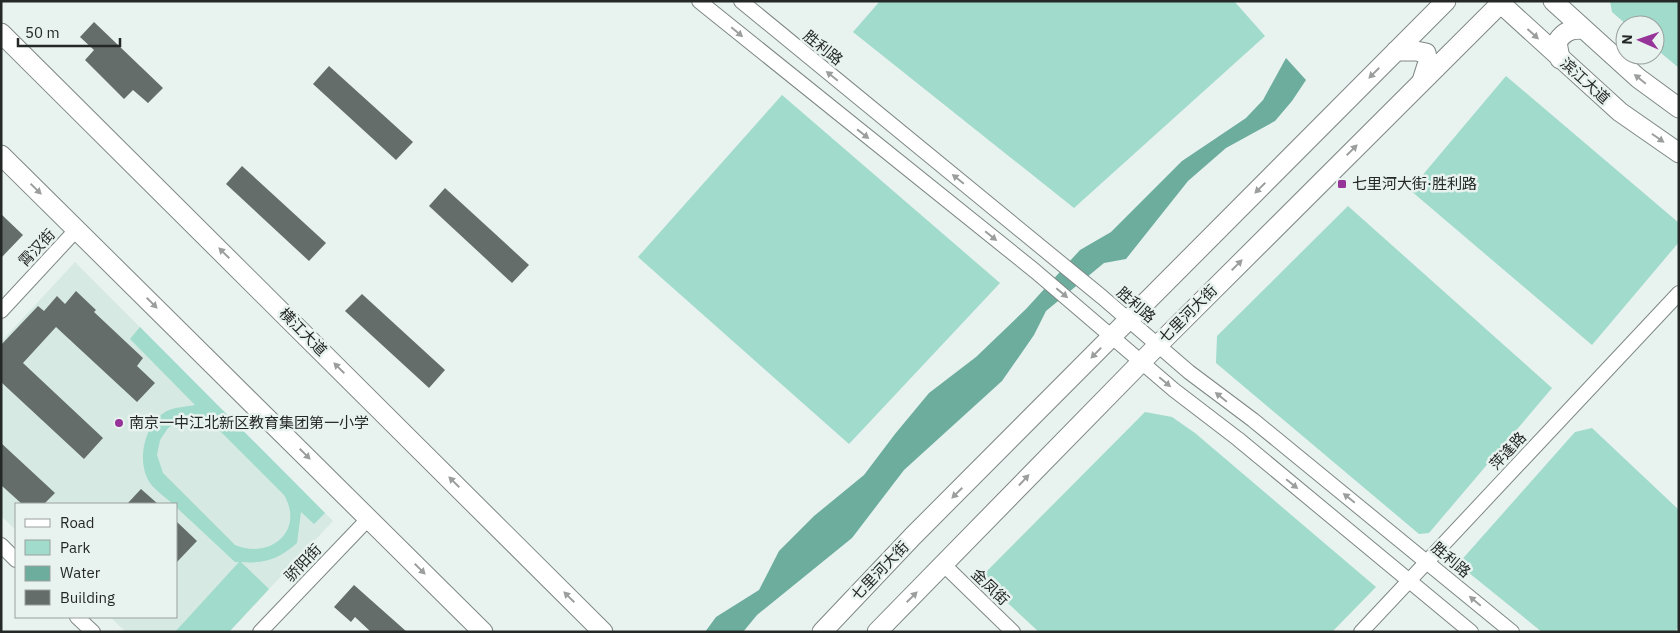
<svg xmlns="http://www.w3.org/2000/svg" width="1680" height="633" font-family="'IBM Plex Sans','Noto Sans SC',sans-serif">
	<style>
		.built { fill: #d6e9e3 }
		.green { fill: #a0dbcb; fill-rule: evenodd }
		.water { fill: #6dad9d }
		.building { fill: #646d6a }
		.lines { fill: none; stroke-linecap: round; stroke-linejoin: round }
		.minor-casing { stroke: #7e8785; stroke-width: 16 }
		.major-casing { stroke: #7e8785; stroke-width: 21 }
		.minor { stroke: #fff; stroke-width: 14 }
		.major { stroke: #fff; stroke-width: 19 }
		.oneway { fill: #9c9e9e }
		.poi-dot { fill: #97349a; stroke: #e8f2ef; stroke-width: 2 }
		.labels { text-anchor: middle; stroke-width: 5; stroke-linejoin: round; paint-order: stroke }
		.street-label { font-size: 15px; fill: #242827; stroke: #e8f2ef }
		.poi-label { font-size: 15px; fill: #242827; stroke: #e8f2ef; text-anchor: start }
	</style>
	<rect width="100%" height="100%" fill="#e8f2ef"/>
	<path class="built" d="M75,262L333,521L229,632H126L110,617H176V504H16V530L1,516V342Z"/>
	<g class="green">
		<path d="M880,1H1234L1265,36L1074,208L853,32Z"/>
		<path d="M1610,1H1679V68L1655,48V25H1627L1612,12Z"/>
		<path d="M1506,76L1679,223V242L1592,345L1410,190Z"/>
		<path d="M782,95L1000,283L849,444L638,257Z"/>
		<path d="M1348,206L1552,388L1429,533L1419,534L1216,363L1217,336Z"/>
		<path d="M140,327L325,513L314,524L301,512L297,543C279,559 264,564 241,562L269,589L229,632H175L239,562H235L176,507V504H173C166,498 156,491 150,483C136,462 144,425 165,412C174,407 185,407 195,405L130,339ZM196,418L211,422L284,495C305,531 270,560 235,545L163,473L157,455L160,440L168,428L182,419Z"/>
		<path d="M1145,412L1172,417L1195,433L1376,587L1332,632H1039L985,582L986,572Z"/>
		<path d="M1592,428L1679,510V626L1675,632H1542L1458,564L1575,432Z"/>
	</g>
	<path class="water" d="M1286,58L1306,80L1292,101L1275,121L1226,148L1188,181L1126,259L1104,263L1046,311L1034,335L1002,381L904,470L852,538L757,615L743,632H705L716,617L759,590L779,551L814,516L864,475L895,434L929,393L976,357L1026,309L1080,250L1111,232L1182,161L1246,118L1263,100Z"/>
	<g class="building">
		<path d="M94,22L163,88L148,103L133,90L124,99L85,60L94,50L80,37Z"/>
		<path d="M329,66L413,142L396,160L313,84Z"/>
		<path d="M242,166L326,243L309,261L226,184Z"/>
		<path d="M445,188L529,265L512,283L429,206Z"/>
		<path d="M1,214L23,235L1,258Z"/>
		<path d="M76,291L96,310L94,312L143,358L137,366L155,383L137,402L56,327L23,363L103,438L84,459L1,382V345L38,306L44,311L57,296L65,304Z"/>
		<path d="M362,294L445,370L429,388L345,311Z"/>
		<path d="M1,443L55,493L44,504H22L1,485Z"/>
		<path d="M141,489L158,504H127Z"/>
		<path d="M176,521L197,541L176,563Z"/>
		<path d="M354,585L407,632H371L355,617L351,622L334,607Z"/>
	</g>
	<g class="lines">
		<defs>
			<g id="minor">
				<path d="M699,1L1035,271L1174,390L1238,439L1471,632"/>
				<path d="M741,1L1102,297L1189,372L1253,420L1512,632"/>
				<path d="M1,311L77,229"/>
				<path d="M1,545L16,560"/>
				<path d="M944,565L1013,632"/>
				<path d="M77,617L93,632"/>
				<path d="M260,632L369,518"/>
				<path d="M1361,632L1679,293"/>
			</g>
			<g id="major">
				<path d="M1498,1L1620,112L1679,153"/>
				<path d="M1553,1L1638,78L1679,108"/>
				<path d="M1,33L603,632"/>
				<path d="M1396,51H1416L1426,53L1428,62L1422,81"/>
				<path d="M1560,59L1557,42C1564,31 1571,29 1583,29"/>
				<path d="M1,155L483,632"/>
				<path d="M822,632L913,536L1446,1"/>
				<path d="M877,632L1158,345L1503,1"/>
			</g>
		</defs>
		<use href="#minor" class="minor-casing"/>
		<use href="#major" class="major-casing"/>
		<use href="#minor" class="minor"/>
		<use href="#major" class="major"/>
	</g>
	<defs><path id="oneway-solid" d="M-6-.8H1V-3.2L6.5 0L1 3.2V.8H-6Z" transform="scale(1.25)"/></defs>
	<g class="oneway">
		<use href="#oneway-solid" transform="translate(737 32) rotate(40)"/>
		<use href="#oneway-solid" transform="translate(1533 34) rotate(42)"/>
		<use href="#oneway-solid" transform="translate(1374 73) rotate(135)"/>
		<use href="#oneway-solid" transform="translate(832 76) rotate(-141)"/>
		<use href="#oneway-solid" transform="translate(1640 79) rotate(-141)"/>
		<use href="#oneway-solid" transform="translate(863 134) rotate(38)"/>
		<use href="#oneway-solid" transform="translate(1658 138) rotate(35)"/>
		<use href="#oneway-solid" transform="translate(1352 150) rotate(-45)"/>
		<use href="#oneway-solid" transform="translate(958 179) rotate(-141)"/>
		<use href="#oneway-solid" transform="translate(1260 188) rotate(135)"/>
		<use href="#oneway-solid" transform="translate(36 189) rotate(44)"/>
		<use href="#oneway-solid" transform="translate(991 236) rotate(39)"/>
		<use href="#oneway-solid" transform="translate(224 253) rotate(-135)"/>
		<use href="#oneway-solid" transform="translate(1237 265) rotate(-45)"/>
		<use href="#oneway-solid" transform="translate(1062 293) rotate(40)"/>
		<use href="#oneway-solid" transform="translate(152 303) rotate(45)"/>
		<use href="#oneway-solid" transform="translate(1096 353) rotate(134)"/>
		<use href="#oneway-solid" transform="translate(339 368) rotate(-135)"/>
		<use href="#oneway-solid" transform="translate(1165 382) rotate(40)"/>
		<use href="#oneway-solid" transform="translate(1221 397) rotate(-141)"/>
		<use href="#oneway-solid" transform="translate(305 454) rotate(45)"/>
		<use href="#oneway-solid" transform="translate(1024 480) rotate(-47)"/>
		<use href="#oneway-solid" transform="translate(454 482) rotate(-135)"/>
		<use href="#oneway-solid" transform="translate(1292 484) rotate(39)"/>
		<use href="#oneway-solid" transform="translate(957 493) rotate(135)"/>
		<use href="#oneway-solid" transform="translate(1349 498) rotate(-141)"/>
		<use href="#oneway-solid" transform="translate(420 569) rotate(45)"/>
		<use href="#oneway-solid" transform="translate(569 597) rotate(-135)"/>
		<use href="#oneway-solid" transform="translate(912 597) rotate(-45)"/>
		<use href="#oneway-solid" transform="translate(1475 601) rotate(-140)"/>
	</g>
	<g class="poi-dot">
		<rect x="1337" y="179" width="10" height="10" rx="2.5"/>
		<circle cx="119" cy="423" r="5"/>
	</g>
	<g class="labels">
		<g class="street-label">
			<text transform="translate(823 48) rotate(39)" y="5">胜利路</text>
			<text transform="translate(1585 81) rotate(42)" y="5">滨江大道</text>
			<text transform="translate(37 248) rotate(-47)" y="5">霄汉街</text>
			<text transform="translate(1136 305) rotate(41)" y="5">胜利路</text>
			<text transform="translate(1188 314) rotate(-45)" y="5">七里河大街</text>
			<text transform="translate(303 332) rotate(45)" y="5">横江大道</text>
			<text transform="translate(1508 451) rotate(-47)" y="5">萍逢路</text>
			<text transform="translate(1451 560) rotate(40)" y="5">胜利路</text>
			<text transform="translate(303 563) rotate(-46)" y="5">骄阳街</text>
			<text transform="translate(880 571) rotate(-46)" y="5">七里河大街</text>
			<text transform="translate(990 587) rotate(44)" y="5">金凤街</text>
		</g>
		<g class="poi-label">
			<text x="1352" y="189">七里河大街·胜利路</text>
			<text x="129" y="428">南京一中江北新区教育集团第一小学</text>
		</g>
	</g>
	<rect width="1680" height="633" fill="none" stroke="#242827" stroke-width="5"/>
	<rect x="15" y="503" width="162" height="115" fill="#e8f2ef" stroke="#9aa19f"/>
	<rect x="25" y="519" width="25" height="8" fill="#ffffff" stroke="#9aa19f"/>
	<text x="60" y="528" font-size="15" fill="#242827">Road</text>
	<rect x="25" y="540" width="25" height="15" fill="#a0dbcb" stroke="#9aa19f"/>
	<text x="60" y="553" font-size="15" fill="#242827">Park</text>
	<rect x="25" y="566" width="25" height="15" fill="#6dad9d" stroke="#9aa19f"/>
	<text x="60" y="578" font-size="15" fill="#242827">Water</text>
	<rect x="25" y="590" width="25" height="15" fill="#646d6a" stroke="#9aa19f"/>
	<text x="60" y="603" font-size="15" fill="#242827">Building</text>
	<g transform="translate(1640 40) rotate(272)"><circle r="24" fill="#e8f2ef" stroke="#9aa19f"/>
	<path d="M0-4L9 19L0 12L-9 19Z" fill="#97349a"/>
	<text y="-8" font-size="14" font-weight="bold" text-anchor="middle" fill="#242827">N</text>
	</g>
	<path d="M18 38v8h102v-8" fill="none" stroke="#242827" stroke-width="2.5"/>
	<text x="25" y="38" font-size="15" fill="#242827" stroke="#e8f2ef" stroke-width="4" paint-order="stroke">50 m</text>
</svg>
